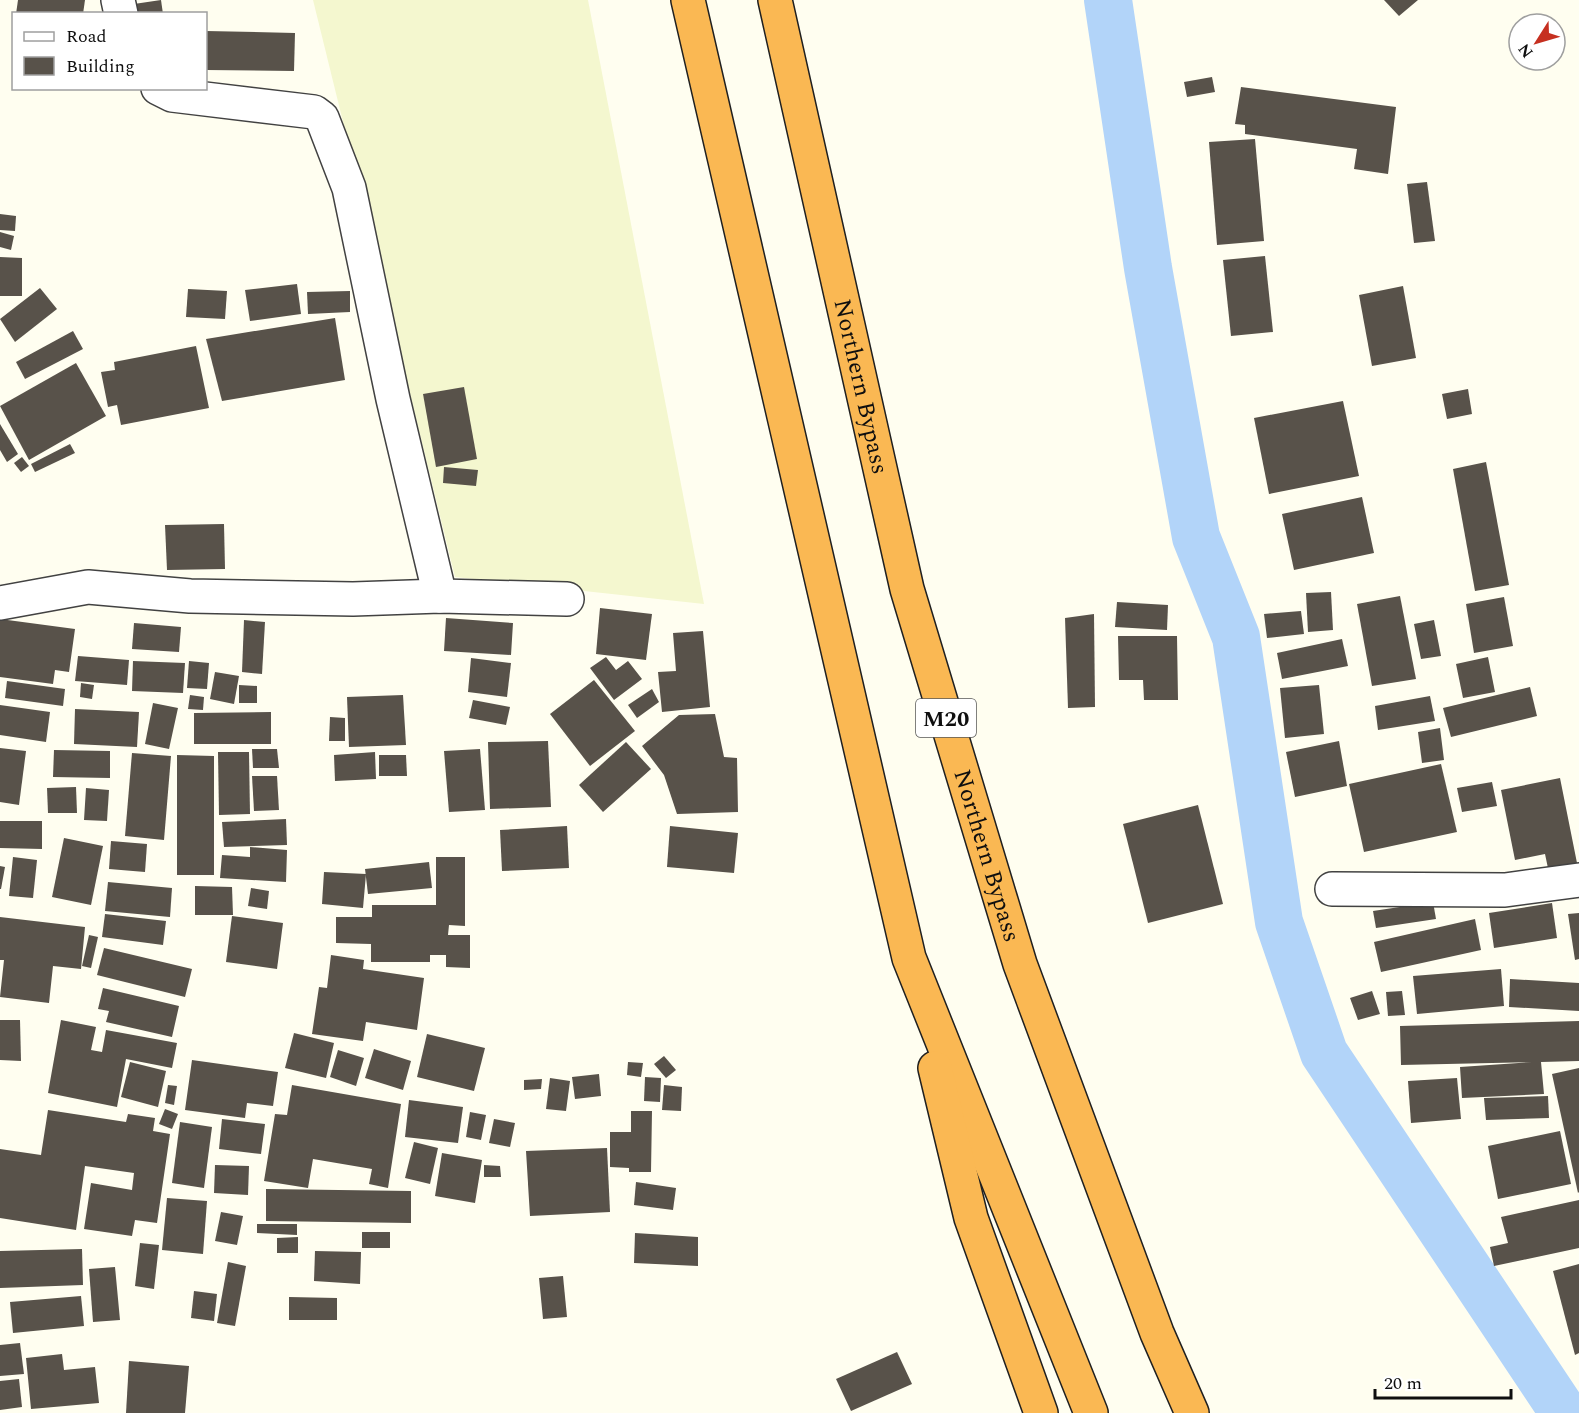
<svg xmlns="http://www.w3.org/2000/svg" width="1579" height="1413" font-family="Spectral,serif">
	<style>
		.farmland { fill: #f4f7cf }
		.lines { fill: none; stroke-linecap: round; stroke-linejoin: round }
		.canal { stroke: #b2d4f9; stroke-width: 48 }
		.building { fill: #58524a }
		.minor-casing { stroke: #424242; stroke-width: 36 }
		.highway-casing { stroke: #202020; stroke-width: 36 }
		.minor { stroke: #fff; stroke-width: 33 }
		.highway { stroke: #fab853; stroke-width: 33 }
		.labels { text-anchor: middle; stroke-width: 6; stroke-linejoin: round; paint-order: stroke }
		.shield { fill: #fff; stroke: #575757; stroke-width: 1.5 }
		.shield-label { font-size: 22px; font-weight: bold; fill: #0f0f0f }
		.street-label { font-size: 24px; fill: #0f0f0f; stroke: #fff }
	</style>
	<rect width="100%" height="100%" fill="#fffef0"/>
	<path class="farmland" d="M313,0H588L704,604L455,577Z"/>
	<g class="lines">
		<path class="canal" d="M1108,0L1148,268L1196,537L1236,637L1279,922L1324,1053L1564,1413"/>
	</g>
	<g class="building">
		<path d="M18,0H85L83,14H16Z"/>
		<path d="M161,0L163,14H136L134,4Z"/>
		<path d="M1384,0H1418L1399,16Z"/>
		<path d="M206,31L295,33L294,71L206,70Z"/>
		<path d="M1212,77L1215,92L1187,97L1184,82Z"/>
		<path d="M1241,87L1396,107L1388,174L1354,169L1357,149L1245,134V125L1235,124Z"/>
		<path d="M1255,139L1264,241L1217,245L1209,142Z"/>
		<path d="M1427,182L1435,241L1414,243L1407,184Z"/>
		<path d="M0,214L16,216L15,231L0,230Z"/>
		<path d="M0,232L14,236L11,250L0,247Z"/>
		<path d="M1265,256L1273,332L1231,336L1223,260Z"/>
		<path d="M0,257L22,258V296H0Z"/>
		<path d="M297,284L301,314L250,321L245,290Z"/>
		<path d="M1403,286L1416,358L1372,366L1359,295Z"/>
		<path d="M40,288L57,309L15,342L0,319Z"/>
		<path d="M188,289L227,291L225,319L186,317Z"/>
		<path d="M350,291V312L308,314L307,292Z"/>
		<path d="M335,318L345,380L222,401L206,339Z"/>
		<path d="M73,331L83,349L25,379L16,362Z"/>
		<path d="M196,346L209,408L121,425L117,405L108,407L101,372L115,370L114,362Z"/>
		<path d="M76,363L106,416L29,460L0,406Z"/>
		<path d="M464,387L477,459L436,467L423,394Z"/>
		<path d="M1468,389L1472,414L1447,419L1442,394Z"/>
		<path d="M1343,401L1359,476L1269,494L1254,418Z"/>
		<path d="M0,424L18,454L7,462L0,450Z"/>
		<path d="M70,444L75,453L35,472L31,464Z"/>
		<path d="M22,457L29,466L21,472L14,463Z"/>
		<path d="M1486,462L1509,585L1475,591L1453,469Z"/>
		<path d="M444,467L478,470L476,486L443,483Z"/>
		<path d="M1362,497L1374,553L1294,570L1282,514Z"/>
		<path d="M224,524L225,569L167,570L165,525Z"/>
		<path d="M1331,592L1333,630L1308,632L1306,593Z"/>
		<path d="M1400,596L1416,679L1372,686L1357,604Z"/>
		<path d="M1504,597L1513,646L1474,653L1466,604Z"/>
		<path d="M1117,602L1168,605L1167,630L1115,627Z"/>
		<path d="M600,608L652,614L646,660L596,654Z"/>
		<path d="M1301,611L1304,634L1267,638L1264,614Z"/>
		<path d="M1094,614L1095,707L1068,708L1065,618Z"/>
		<path d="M446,618L513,623L511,655L444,651Z"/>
		<path d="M0,619L75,629L69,672L55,670L53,684L0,677Z"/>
		<path d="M244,620L265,622L262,674L242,672Z"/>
		<path d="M1434,620L1441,656L1421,659L1414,624Z"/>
		<path d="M134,623L181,627L179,652L132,649Z"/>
		<path d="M703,631L710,707L662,712L658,672L676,671L673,633Z"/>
		<path d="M1118,636H1177L1178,700H1144L1143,680H1119Z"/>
		<path d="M1342,639L1348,666L1282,679L1277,653Z"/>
		<path d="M78,656L129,660L127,685L75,681Z"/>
		<path d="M606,657L616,670L628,661L642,679L614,700L590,668Z"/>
		<path d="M1488,657L1495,692L1463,698L1456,664Z"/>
		<path d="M471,658L511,663L507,697L468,692Z"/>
		<path d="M133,661L185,663L183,693L132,691Z"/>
		<path d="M189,661L209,663L207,689L187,688Z"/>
		<path d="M215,672L239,676L234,704L210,699Z"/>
		<path d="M594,680L635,731L590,766L550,714Z"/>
		<path d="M7,681L65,689L63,706L5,698Z"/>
		<path d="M81,683L94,685L92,699L80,697Z"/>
		<path d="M239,685L257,686V703H239Z"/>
		<path d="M1319,685L1324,734L1285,738L1280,688Z"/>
		<path d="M1530,687L1537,716L1451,737L1443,708Z"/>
		<path d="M652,689L659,702L637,718L628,705Z"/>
		<path d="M190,695L204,697L203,710L188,709Z"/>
		<path d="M403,695L406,745L349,747L347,697Z"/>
		<path d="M1430,696L1435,721L1378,730L1375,706Z"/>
		<path d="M473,700L510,707L506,725L469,718Z"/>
		<path d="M153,703L178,708L169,749L145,744Z"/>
		<path d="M0,705L50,712L46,742L0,735Z"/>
		<path d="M75,709L139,712L137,747L74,744Z"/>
		<path d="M271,712V744H194V713Z"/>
		<path d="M715,714L724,757L737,758L738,812L677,814L664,775L642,746L679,715Z"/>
		<path d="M330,717L345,718V741H329Z"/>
		<path d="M1440,728L1444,760L1422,763L1418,732Z"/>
		<path d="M548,741L551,807L490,809L488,742Z"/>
		<path d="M1339,741L1347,786L1295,797L1286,752Z"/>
		<path d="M626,742L651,769L603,812L579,785Z"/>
		<path d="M0,748L26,751L19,805L0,802Z"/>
		<path d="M252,749H277L279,768H253Z"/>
		<path d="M480,749L485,810L449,812L444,751Z"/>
		<path d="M54,750L110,751V778L53,777Z"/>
		<path d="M218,752H249L250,814L219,815Z"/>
		<path d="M375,752L376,779L335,781L334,755Z"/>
		<path d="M132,753L171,756L164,840L125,836Z"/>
		<path d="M177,755L214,756V875H177Z"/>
		<path d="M379,755H406L407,776H379Z"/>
		<path d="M1441,764L1457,832L1364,852L1349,784Z"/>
		<path d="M252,776H277L279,810L254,811Z"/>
		<path d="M1560,778L1578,868L1549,873L1545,854L1515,860L1501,790Z"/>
		<path d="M1492,782L1497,806L1462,812L1457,788Z"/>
		<path d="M76,787L77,813H48L47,788Z"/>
		<path d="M86,788L109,790L107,821L84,820Z"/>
		<path d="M1198,805L1223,904L1148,923L1123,824Z"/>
		<path d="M286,819L287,845L224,847L222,822Z"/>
		<path d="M0,821H42V849L0,848Z"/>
		<path d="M567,826L569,868L502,871L500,830Z"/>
		<path d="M670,826L738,833L734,873L667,867Z"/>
		<path d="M64,838L103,846L91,905L52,897Z"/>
		<path d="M111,841L147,844L145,872L109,869Z"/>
		<path d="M250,847L287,850L286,882L220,878L222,855L250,857Z"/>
		<path d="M13,857L37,860L33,898L9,896Z"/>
		<path d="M436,857H465V926L449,925L448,935H470V968L446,967V955H430V962H371V944L336,943V917H372V905H436Z"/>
		<path d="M429,862L432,888L368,894L365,869Z"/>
		<path d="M0,866L5,867L1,889H0Z"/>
		<path d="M324,872L366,874L363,908L322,904Z"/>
		<path d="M108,882L172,888L170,917L105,911Z"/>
		<path d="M195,886L232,887L233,915H195Z"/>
		<path d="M251,888L269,891L267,909L248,906Z"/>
		<path d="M1433,902L1436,919L1376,928L1373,911Z"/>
		<path d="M1552,903L1557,938L1494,948L1489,913Z"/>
		<path d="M1579,913V959L1575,960L1568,914Z"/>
		<path d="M105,914L166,921L163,945L102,937Z"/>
		<path d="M232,916L283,923L277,969L226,962Z"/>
		<path d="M0,917L85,927L81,969L53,966L49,1003L0,997L4,960H0Z"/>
		<path d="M1475,919L1481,950L1381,972L1374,942Z"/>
		<path d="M89,935L98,937L91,968L82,966Z"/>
		<path d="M104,948L192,969L185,997L97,975Z"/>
		<path d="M331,955L364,960L363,969L424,978L417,1030L366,1022L363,1041L312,1034L319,987L327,988Z"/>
		<path d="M1501,969L1504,1006L1417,1014L1413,976Z"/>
		<path d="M1510,979L1579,983V1011L1509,1007Z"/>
		<path d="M103,988L179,1006L172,1037L106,1022L109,1011L98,1009Z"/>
		<path d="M1372,991L1380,1014L1358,1020L1350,998Z"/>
		<path d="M1402,991L1405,1015L1388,1016L1386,992Z"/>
		<path d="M0,1020H20L21,1061L0,1060Z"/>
		<path d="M61,1020L96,1027L91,1050L102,1052L106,1030L177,1043L172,1068L126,1059L117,1107L48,1093Z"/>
		<path d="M1579,1021V1061L1541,1062L1544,1094L1462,1098L1460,1067L1532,1062L1401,1065L1400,1026Z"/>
		<path d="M294,1033L334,1043L326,1078L285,1068Z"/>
		<path d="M427,1034L485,1048L474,1091L417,1077Z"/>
		<path d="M374,1049L411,1061L403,1090L365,1078Z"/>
		<path d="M338,1050L364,1058L356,1086L330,1077Z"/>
		<path d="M664,1056L676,1070L666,1078L654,1064Z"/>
		<path d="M192,1060L278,1072L273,1106L247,1103L245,1118L185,1110Z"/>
		<path d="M130,1062L166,1071L158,1107L121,1097Z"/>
		<path d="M628,1062L643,1063L641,1077L627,1075Z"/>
		<path d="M1579,1068V1192L1578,1193L1552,1074Z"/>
		<path d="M599,1074L601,1096L575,1099L572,1077Z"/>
		<path d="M645,1077L661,1078L660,1102L644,1101Z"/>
		<path d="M550,1078L570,1081L566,1111L546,1109Z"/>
		<path d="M1457,1078L1461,1119L1411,1123L1408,1081Z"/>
		<path d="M542,1079L541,1089L524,1090V1080Z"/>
		<path d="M168,1085L177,1086L174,1105L165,1103Z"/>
		<path d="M292,1085L401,1104L388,1188L369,1184L372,1169L313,1159L308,1188L264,1181L275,1114L287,1115Z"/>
		<path d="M664,1085L682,1087L681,1111L662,1110Z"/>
		<path d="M1548,1096L1549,1118L1486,1120L1484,1098Z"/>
		<path d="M409,1100L463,1107L458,1143L405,1137Z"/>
		<path d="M165,1109L178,1114L172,1129L159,1124Z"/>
		<path d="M48,1110L126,1122L128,1114L155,1118L153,1131L170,1134L157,1223L135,1220L132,1236L84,1229L91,1183L132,1190L134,1173L85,1166L76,1230L0,1218V1149L41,1155Z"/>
		<path d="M631,1111H652L651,1172H629V1168L610,1167V1132H631Z"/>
		<path d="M470,1112L486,1115L481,1140L466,1137Z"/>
		<path d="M222,1119L265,1124L261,1154L219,1149Z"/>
		<path d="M494,1119L515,1123L510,1147L489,1143Z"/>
		<path d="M180,1122L212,1127L204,1188L172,1183Z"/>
		<path d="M1560,1131L1571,1184L1498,1199L1488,1146Z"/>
		<path d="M414,1142L438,1148L430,1184L405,1178Z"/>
		<path d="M607,1148L610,1212L530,1216L526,1151Z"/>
		<path d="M442,1153L482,1160L475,1203L435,1196Z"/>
		<path d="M215,1165L249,1166L248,1195L214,1193Z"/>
		<path d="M484,1165L500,1166L501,1177H484Z"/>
		<path d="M636,1182L676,1188L673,1210L634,1205Z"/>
		<path d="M266,1189L411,1191V1223L266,1221Z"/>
		<path d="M167,1198L207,1201L203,1254L162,1250Z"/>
		<path d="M1579,1200V1248L1494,1266L1490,1247L1508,1243L1501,1217Z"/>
		<path d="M221,1212L243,1216L237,1245L215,1241Z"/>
		<path d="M257,1224H297V1235L257,1233Z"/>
		<rect x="362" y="1232" width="28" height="16"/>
		<path d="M635,1233L698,1237V1266L634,1263Z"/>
		<path d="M298,1237V1253H277V1238Z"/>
		<path d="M140,1243L159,1245L154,1289L135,1286Z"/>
		<path d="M82,1249L83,1285L0,1288V1251Z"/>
		<path d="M315,1251L361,1252L360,1284L314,1281Z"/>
		<path d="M228,1262L246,1266L235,1326L217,1323Z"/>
		<path d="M1579,1264V1353L1575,1355L1553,1271Z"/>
		<path d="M115,1267L120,1320L93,1322L89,1269Z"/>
		<path d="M563,1276L567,1317L543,1319L539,1278Z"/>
		<path d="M194,1291L217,1294L214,1321L191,1318Z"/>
		<path d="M81,1296L84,1326L13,1333L10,1302Z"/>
		<path d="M289,1297L337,1298V1320H289Z"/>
		<path d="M20,1343L24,1374L0,1376V1345Z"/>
		<path d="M897,1352L912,1384L851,1411L836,1379Z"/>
		<path d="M62,1354L64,1370L95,1367L99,1403L31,1409L26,1358Z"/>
		<path d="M129,1361L189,1366L185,1413H126Z"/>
		<path d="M19,1379L22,1407L0,1410V1381Z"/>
	</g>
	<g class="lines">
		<defs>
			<g id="minor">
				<path d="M118,0L121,14"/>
				<path d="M158,88L172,95L314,112L322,118L349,188L393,399L440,596"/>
				<path d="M0,603L88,587L190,596L353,599L440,596L567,599"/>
				<path d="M1332,889L1505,890L1579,880"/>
			</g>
			<g id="highway">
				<path d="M688,0L909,958L1091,1413"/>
				<path id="s1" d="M775,0L907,589L1020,964L1157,1333L1192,1413"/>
				<path d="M935,1068L971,1218L1041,1413"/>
			</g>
		</defs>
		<use href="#minor" class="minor-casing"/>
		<use href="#highway" class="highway-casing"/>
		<use href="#minor" class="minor"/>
		<use href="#highway" class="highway"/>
	</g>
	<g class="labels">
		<rect class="shield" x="916" y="699" width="60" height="38" rx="4.5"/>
		<g class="shield-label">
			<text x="946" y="726">M20</text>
		</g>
		<g class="street-label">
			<text dy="8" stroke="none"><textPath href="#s1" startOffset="396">Northern Bypass</textPath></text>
			<text dy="8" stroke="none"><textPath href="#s1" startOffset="882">Northern Bypass</textPath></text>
		</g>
	</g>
	<rect x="12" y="12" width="195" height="78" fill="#ffffff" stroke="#9f9f9f" stroke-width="1.5"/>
	<rect x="24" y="32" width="30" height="9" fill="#ffffff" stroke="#9f9f9f" stroke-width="1.5"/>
	<text x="66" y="42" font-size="18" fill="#0f0f0f">Road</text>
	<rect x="24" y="57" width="30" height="18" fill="#58524a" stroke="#9f9f9f" stroke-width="1.5"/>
	<text x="66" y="72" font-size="18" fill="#0f0f0f">Building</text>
	<g transform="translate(1537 42) rotate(233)"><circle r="28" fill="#ffffff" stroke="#9f9f9f" stroke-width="1.5"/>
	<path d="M0-4.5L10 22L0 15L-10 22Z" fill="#c63020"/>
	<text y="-9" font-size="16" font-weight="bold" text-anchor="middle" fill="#0f0f0f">N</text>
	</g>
	<path d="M1375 1389v9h136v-9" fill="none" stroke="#0f0f0f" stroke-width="3"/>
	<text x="1384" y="1389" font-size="18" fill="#0f0f0f" stroke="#ffffff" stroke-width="4.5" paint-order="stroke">20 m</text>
</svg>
